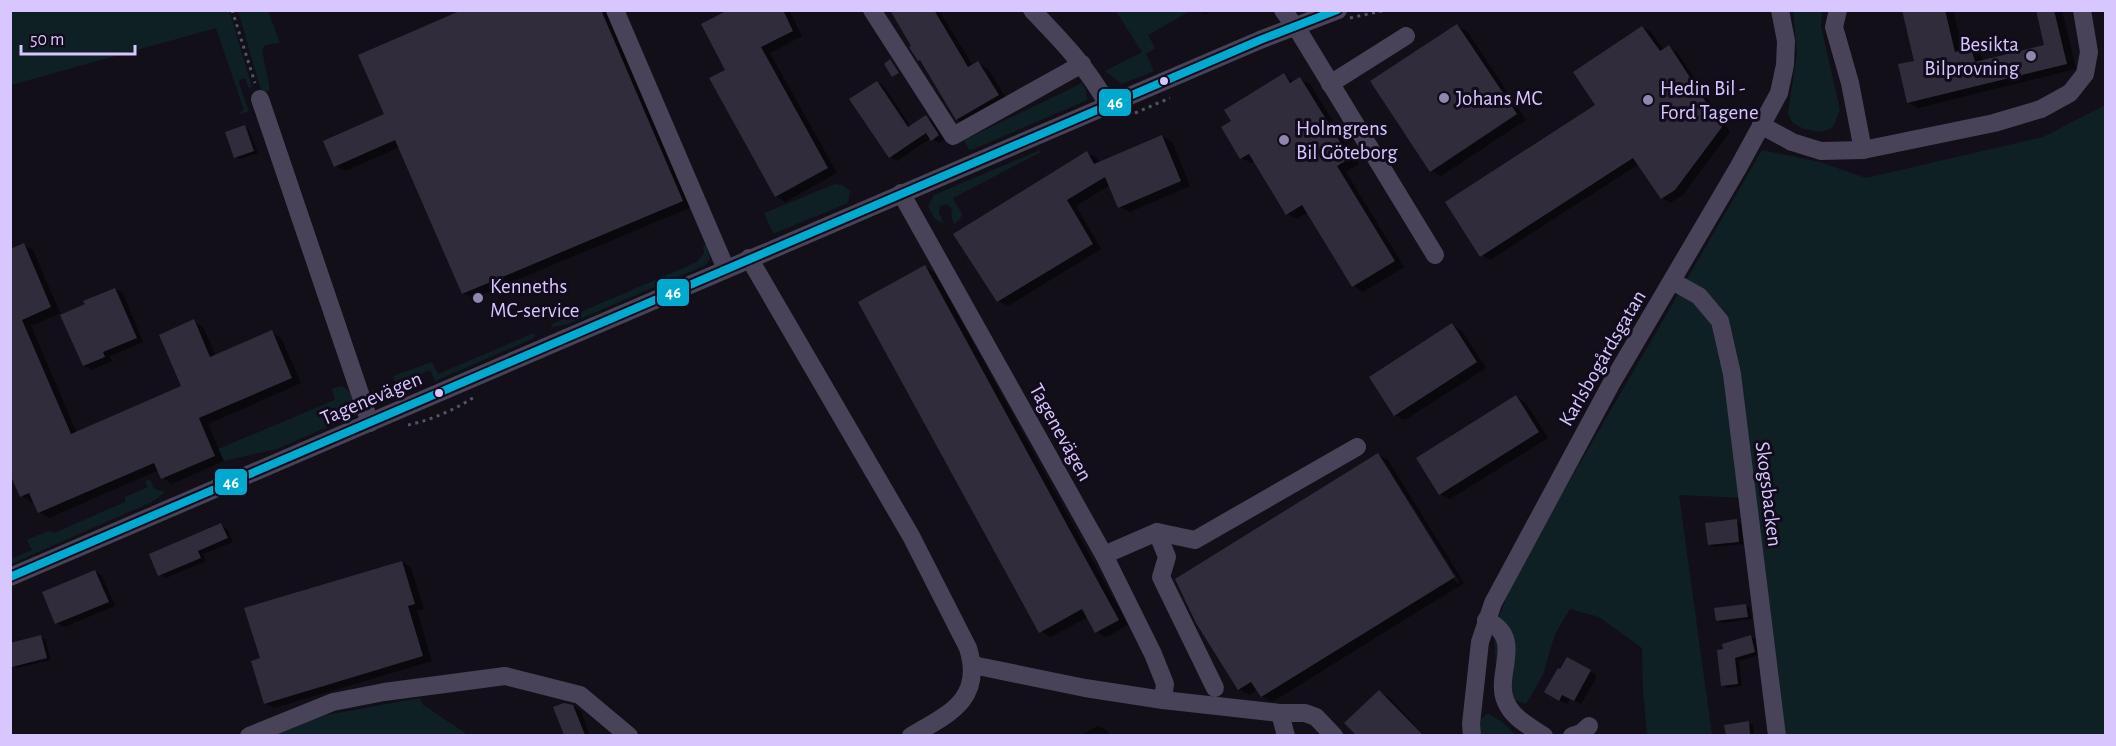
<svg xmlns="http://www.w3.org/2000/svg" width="2116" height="746" font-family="'Alegreya Sans',sans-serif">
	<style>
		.green { fill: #0f2024 }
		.shadow { fill: #0007; fill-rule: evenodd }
		.building { fill: #312c3c }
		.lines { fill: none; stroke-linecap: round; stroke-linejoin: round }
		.path { stroke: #4d5666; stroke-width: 3; stroke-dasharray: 3 4.5; stroke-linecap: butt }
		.minor { stroke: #484359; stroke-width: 18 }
		.bus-1-casing { stroke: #110b1c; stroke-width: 12 }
		.bus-1 { stroke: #00a9ce; stroke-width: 8 }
		.poi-dot { fill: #9286ae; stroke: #110b1c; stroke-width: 2 }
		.bus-dot { fill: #d7c6ff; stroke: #110b1c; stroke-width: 2 }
		.labels { text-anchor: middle; stroke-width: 6; stroke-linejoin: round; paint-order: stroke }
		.poi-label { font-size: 21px; fill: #d7c6ff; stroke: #110b1c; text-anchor: start }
		.street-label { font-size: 21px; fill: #d7c6ff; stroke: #110b1c }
		.line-badge { stroke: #110b1c; stroke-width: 2 }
		.badge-label { font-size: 16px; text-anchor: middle; font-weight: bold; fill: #fff }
	</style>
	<rect width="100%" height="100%" fill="#120f18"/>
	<g class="green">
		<path d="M229,10L252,87L249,88L245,78L239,80V84L249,111L241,114L240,112L244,110L216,28L11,85V11Z"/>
		<path d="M238,11H268L280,43L265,45L262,50L270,90L262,94Z"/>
		<path d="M1116,11H1190L1148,35L1155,48L1146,54L1154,71L1122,84L1105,71L1142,52Z"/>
		<path d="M1793,11H1822L1821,26L1840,110L1833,127L1822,132L1804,129L1793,123L1788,113L1797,54Z"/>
		<path d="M1082,83L1086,90L1087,100L974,149L969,150L964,140Z"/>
		<path d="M2105,105V735H1771L1743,498L1679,495L1712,735H1647L1643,691L1642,648L1599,617L1570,609L1555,634L1543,675L1526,704L1497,694L1494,630L1516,573L1762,150L1820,162L1866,178L2043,137Z"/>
		<path d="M1040,150L1041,152L953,198L962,214L960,219L954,224L951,216L952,209L947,204L940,206L939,213L944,224L935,219L928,206L934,195Z"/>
		<path d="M835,184L842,185L850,191L848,203L775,233H773L764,213Z"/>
		<path d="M706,244L710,258L706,265L701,267L568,324L553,327L550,325L697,262L704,253L703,246Z"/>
		<path d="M534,333L535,336L532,339L435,381L430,370L419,375L422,387L386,401L380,400L378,393L397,386L393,376L432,362L438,374Z"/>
		<path d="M342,386C353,391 357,409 348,418L277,449L223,461L218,449L335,400L332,389Z"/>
		<path d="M150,480L154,489L165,492L152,502L11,564V559L32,550L27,540L48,531L54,533L125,502V497L148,487L145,481Z"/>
		<path d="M420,698L423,705L468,735L268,736L315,717Z"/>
		<path d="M1488,713L1504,723L1515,735L1477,736L1480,720Z"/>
	</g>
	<g class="shadow">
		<path d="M465,10H608L692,207L473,298L463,293L400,147L345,171L335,166L386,114Z"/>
		<path d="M731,10H789L802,36L770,53L837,173L785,202L776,196Z"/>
		<path d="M891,10H939L973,66L978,63L988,69L1008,101L967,125L957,119L923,62L919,60L913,46Z"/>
		<path d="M1198,10H1212L1205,15Z"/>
		<path d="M1904,10H1953L1963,51L1971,48L1981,54L1983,61L2046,46L2037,10H2062L2076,69L1918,108L1908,102L1916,62Z"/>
		<path d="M1457,26L1467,31L1526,120L1441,176L1431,170Z"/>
		<path d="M1643,27L1651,32L1664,50L1669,47L1677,52L1730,132L1683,195L1670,203L1662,198L1639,164L1490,260L1482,255L1598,105Z"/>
		<path d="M1284,75L1294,82L1300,79L1310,84L1359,164L1346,172L1404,267L1363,292L1354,286L1308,212L1297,219L1287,214L1255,161L1251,163L1242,158L1233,122Z"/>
		<path d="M877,82L884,86L911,127L926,117L933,121L945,139L939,143L931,138L897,161L890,157Z"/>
		<path d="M245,127L249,130L258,153L240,159L236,157Z"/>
		<path d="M1162,136L1172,142L1190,186L1130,212L1120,207L1110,185L1076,206L1101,249L1008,306L998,301L1087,153L1097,158L1100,163Z"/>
		<path d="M23,245L33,250L60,313L31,326L77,433L183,387L193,321L203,327L216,356L272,332L281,338L301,383L208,424L224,461L172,484L163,478L159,470L49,518L39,512L34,501L31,502L22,496L10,471Z"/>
		<path d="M925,267L935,273L1128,625L1106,637L1096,632L1088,617L1050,637L1040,631Z"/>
		<path d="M115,289L123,293L143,342L110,356L112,361L91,370L84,365Z"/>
		<path d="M1452,325L1462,331L1486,368L1405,420L1395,415Z"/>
		<path d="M1516,397L1526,403L1548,438L1450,499L1440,494Z"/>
		<path d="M1378,455L1388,460L1464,583L1272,702L1262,696L1258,689L1249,695L1239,689ZM1381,461H1384L1460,582L1457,584Z"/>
		<path d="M1736,521L1741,524L1743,544L1714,547L1709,544Z"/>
		<path d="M221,525L227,529L233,542L203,554L206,561L166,578L160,575Z"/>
		<path d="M402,562L411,568L424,609L417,611L432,661L274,708L265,703L261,659Z"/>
		<path d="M95,571L102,576L115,606L64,627L57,623Z"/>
		<path d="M1746,605L1750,608L1752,619L1722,623L1717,620Z"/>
		<path d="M41,637L45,639L51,660L18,668L13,666L10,645Z"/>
		<path d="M1751,637L1756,639L1759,655L1739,661L1742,686L1727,688L1722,685L1724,650Z"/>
		<path d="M1568,659L1597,676L1581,704L1570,698L1567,704L1546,692Z"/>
		<path d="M1379,692L1389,697L1425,736H1358L1346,723Z"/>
		<path d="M573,706L581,711L590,736H566L555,708Z"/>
		<path d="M1748,723L1753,725L1754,736H1727L1726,726Z"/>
		<path d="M1098,726L1108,731L1110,736H1079Z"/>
	</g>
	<g class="building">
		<path d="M462,10H601L683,201L462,294L395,140L334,167L323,141L384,114L358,55Z"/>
		<path d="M728,10H783L793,31L761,47L828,168L775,197L709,78L725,70L701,24Z"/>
		<path d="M890,10H934L968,67L978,61L999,95L956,120L920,60L918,61L909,47L911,46Z"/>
		<path d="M1902,10H1945L1955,52L1971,47L1975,62L2044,45L2036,10H2054L2067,64L1907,103L1898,64L1914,61Z"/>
		<path d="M1457,24L1517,114L1430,172L1370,81Z"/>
		<path d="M1642,26L1660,51L1669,45L1722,127L1675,190L1661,199L1633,158L1480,257L1445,202L1595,105L1573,72Z"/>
		<path d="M890,59L899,73L892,77L884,64Z"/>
		<path d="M1284,73L1290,83L1300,77L1350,158L1337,166L1395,261L1352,287L1302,205L1286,215L1249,154L1240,159L1221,127L1231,121L1224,110Z"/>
		<path d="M877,81L908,127L926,115L939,135L931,141L926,133L889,158L849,99Z"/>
		<path d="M245,125L254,151L234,158L225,132Z"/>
		<path d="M1162,135L1181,181L1118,208L1105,177L1067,200L1093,244L997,302L953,234L1087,151L1094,164Z"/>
		<path d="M24,243L51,307L22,320L71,434L181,386L159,335L194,319L210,357L272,330L292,378L199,418L215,456L161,479L154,463L38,513L29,493L20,497L10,474V249Z"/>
		<path d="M925,265L1119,620L1095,633L1082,609L1039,633L858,302Z"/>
		<path d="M115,288L137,338L103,352L105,357L83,366L60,315L85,304L83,301Z"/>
		<path d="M1452,323L1477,362L1394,416L1369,377Z"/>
		<path d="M1516,395L1539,432L1439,495L1416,458Z"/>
		<path d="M1378,453L1455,577L1261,697L1251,682L1238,690L1196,623L1175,579Z"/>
		<path d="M1737,519L1739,542L1708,545L1705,523Z"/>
		<path d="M221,523L228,538L198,551L201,558L158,576L149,554Z"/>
		<path d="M402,561L415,604L408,606L423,656L264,704L251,661L260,658L244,608Z"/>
		<path d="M95,570L109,602L55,624L42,592Z"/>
		<path d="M1746,604L1748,617L1716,621L1714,608Z"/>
		<path d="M41,635L47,658L12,667L10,643Z"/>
		<path d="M1751,635L1755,652L1735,658L1738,684L1721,686L1717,650L1723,649L1722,644Z"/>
		<path d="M1567,657L1591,670L1574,701L1562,695L1559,701L1544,692L1558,668L1560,669Z"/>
		<path d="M1379,690L1423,735H1356L1344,723Z"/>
		<path d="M564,703L573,705L585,735H564L553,707Z"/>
		<path d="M1749,721L1750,735H1726L1724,725Z"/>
	</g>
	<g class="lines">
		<g class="path">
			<path d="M232,10L255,83"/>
			<path d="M1350,18L1386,10"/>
			<path d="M1135,113L1170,98"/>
			<path d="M408,425C432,420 456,409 476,396"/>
		</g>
		<g class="minor">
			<path d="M615,10L726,269"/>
			<path d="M872,10L953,136L1082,64"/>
			<path d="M1032,10C1062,41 1087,67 1108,105"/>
			<path d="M1283,10L1301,35L1435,255"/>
			<path d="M1838,10L1834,27L1850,83L1863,150"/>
			<path d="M1330,84L1406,36"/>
			<path d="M260,99L370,423"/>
			<path d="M1761,125L1792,142L1821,151L1863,150L1994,123L2041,109L2070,93L2085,74L2089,52L2082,10"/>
			<path d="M901,193L1104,555L1153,654L1165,684L1163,700"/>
			<path d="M749,258L911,536L968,648C984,699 949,714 911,736"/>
			<path d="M1672,281L1699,296L1720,321L1732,374L1777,736"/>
			<path d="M1157,532L1167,557L1161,577L1215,688"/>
			<path d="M1104,555L1157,532L1195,540L1357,447"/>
			<path d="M10,577L1260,40L1338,10"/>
			<path d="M1486,620C1528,640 1490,676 1508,706C1515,719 1532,728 1544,736"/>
			<path d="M973,665L1085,688L1163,700L1280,713H1305L1316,717L1334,736"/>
			<path d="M1280,713L1286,736"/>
			<path d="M249,736L333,702L384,692L505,676L580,695L629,736"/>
			<path d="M1472,736L1471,724L1480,642L1493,603L1611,384L1738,168L1779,93L1785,65L1786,41L1780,10"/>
			<path d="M1572,736L1581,733L1589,726"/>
		</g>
		<defs>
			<path id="bus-1" d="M10,577L1260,40L1337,10"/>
		</defs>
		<use href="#bus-1" class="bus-1-casing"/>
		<use href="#bus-1" class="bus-1"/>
	</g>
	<g class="poi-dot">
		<circle cx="2031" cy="56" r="6"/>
		<circle cx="1444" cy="98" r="6"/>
		<circle cx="1648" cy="100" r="6"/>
		<circle cx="1284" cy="140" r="6"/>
		<circle cx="478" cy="298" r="6"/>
	</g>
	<g class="bus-dot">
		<circle cx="1164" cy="81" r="5"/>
		<circle cx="439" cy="393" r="5"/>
	</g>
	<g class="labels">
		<g class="poi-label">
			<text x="2019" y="51" text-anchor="end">Besikta<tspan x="2019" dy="24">Bilprovning</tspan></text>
			<text x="1660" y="95">Hedin Bil -<tspan x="1660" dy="24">Ford Tagene</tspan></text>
			<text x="1456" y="105">Johans MC</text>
			<text x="1296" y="135">Holmgrens<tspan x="1296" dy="24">Bil Göteborg</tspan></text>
			<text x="490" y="293">Kenneths<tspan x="490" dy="24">MC-service</tspan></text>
		</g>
		<g class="street-label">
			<text transform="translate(1602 358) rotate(-60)" y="7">Karlsbogårdsgatan</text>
			<text transform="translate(371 398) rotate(-23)" y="7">Tagenevägen</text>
			<text transform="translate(1061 432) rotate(61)" y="7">Tagenevägen</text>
			<text transform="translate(1769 494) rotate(83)" y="7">Skogsbacken</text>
		</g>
	</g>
	<g class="line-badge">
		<rect x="1098" y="88" width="34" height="29" rx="6" fill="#00a9ce"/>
		<rect x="656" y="278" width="34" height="29" rx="6" fill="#00a9ce"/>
		<rect x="214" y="468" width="34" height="28" rx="6" fill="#00a9ce"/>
	</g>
	<g class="badge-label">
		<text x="1115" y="108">46</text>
		<text x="673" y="298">46</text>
		<text x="231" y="488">46</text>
	</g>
	<rect width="2116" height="746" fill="none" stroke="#d7c6ff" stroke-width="24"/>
	<path d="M21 45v9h114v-9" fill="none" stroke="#d7c6ff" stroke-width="3"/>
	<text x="30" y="45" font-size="18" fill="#d7c6ff" stroke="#110b1c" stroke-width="4.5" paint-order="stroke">50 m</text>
</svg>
